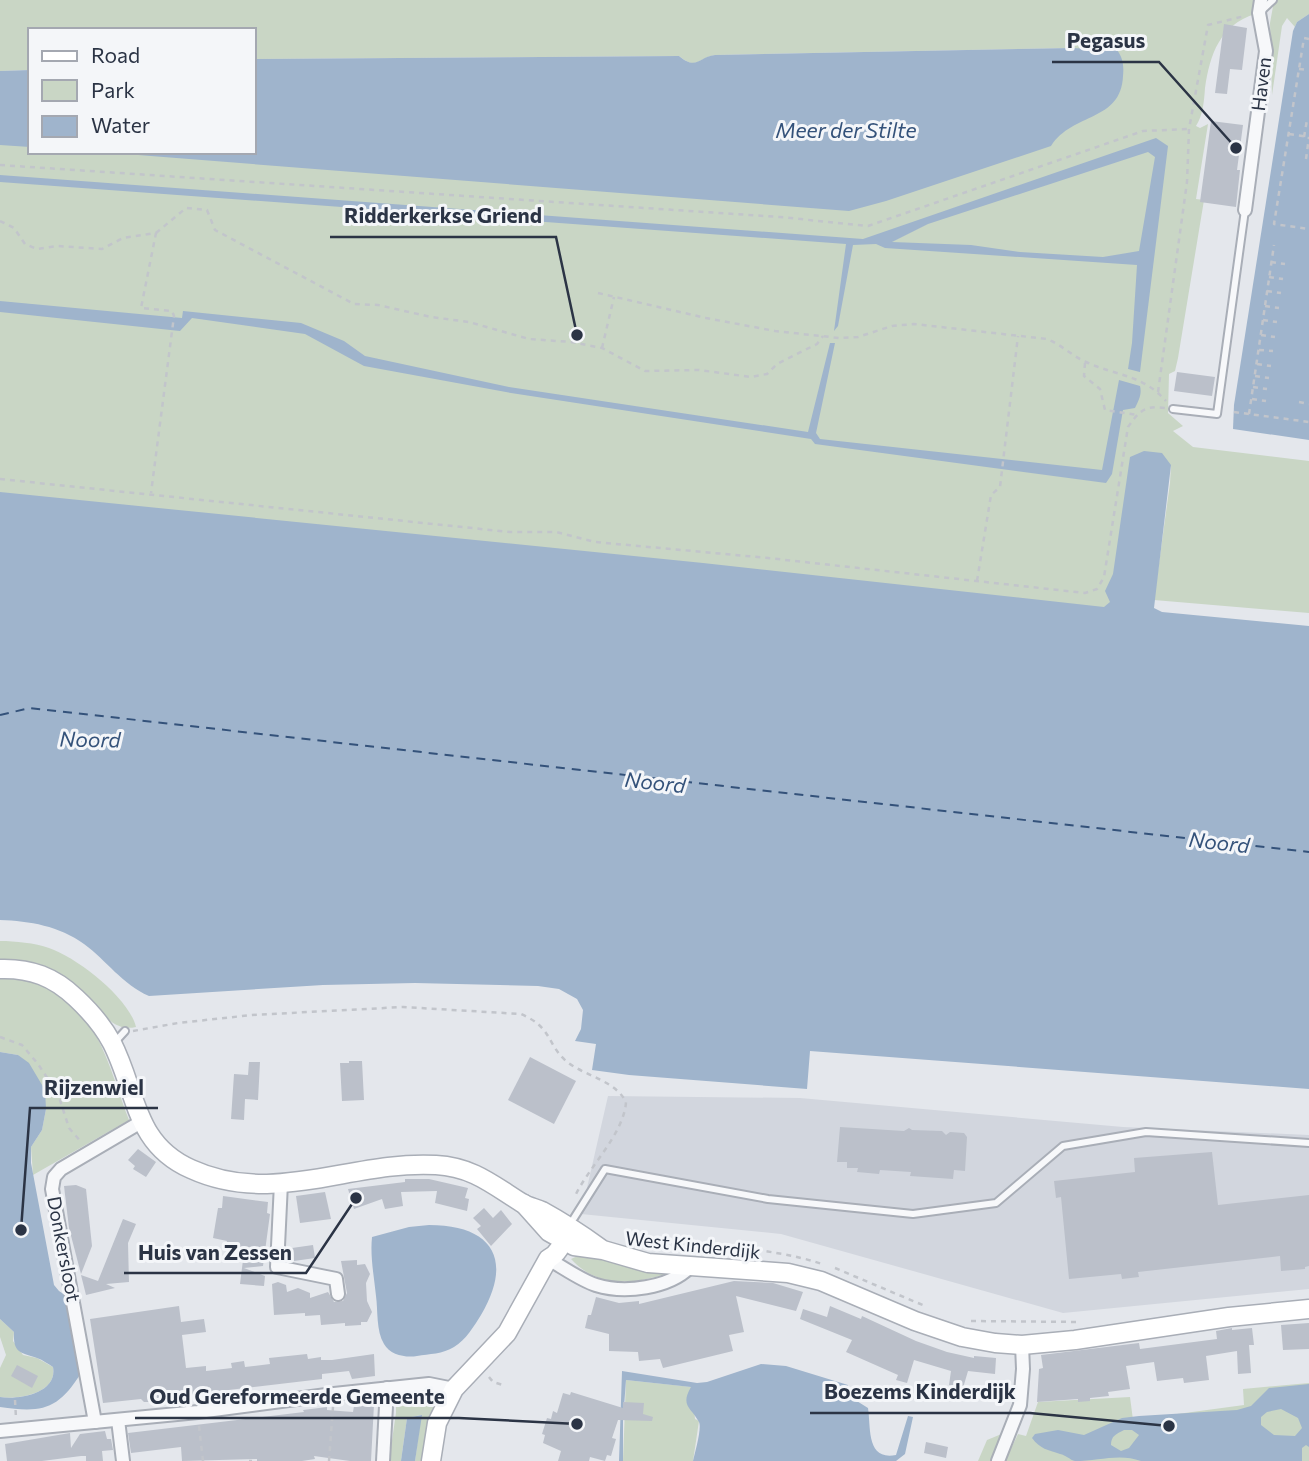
<svg xmlns="http://www.w3.org/2000/svg" width="1309" height="1461" font-family="Commissioner,sans-serif">
	<style>
		.built { fill: #d2d6de }
		.green { fill: #c9d6c5 }
		.water { fill: #9fb4cc; fill-rule: evenodd }
		.lines { fill: none; stroke-linecap: round; stroke-linejoin: round }
		.ferry { stroke: #34527a; stroke-width: 2; stroke-dasharray: 9 7; stroke-linecap: butt }
		.building { fill: #bbc0ca }
		.lane-casing { stroke: #a9aeb7; stroke-width: 10 }
		.street-casing { stroke: #a9aeb7; stroke-width: 16 }
		.secondary-casing { stroke: #a9aeb7; stroke-width: 21 }
		.path { stroke: #c2c5cb; stroke-width: 2.5; stroke-dasharray: 5 5; stroke-linecap: butt }
		.lane { stroke: #f7f8fa; stroke-width: 6 }
		.street { stroke: #f7f8fa; stroke-width: 12 }
		.secondary { stroke: #fff; stroke-width: 18 }
		.labels { text-anchor: middle; stroke-width: 6; stroke-linejoin: round; paint-order: stroke }
		.street-label { font-size: 19px; fill: #2b3445; stroke: #f4f6f9 }
		.water-label { font-size: 21px; font-style: italic; fill: #34527a; stroke: #f4f6f9 }
		.leader { fill: none; stroke: #2b3445; stroke-width: 2.5 }
		.callout-dot { fill: #2b3445; stroke: #f4f6f9; stroke-width: 2.5 }
		.callout-label { font-size: 21px; text-anchor: middle; font-weight: bold; fill: #2b3445; stroke: #f4f6f9; stroke-width: 6; stroke-linejoin: round; paint-order: stroke }
	</style>
	<rect width="100%" height="100%" fill="#e4e7ec"/>
	<path class="built" d="M608,1096L800,1098L1123,1127L1309,1135V1289L1063,1313L781,1234L581,1214Z"/>
	<g class="green">
		<path d="M0,0H1254L1255,14C1220,25 1210,54 1205,88C1204,102 1203,115 1196,126L1200,128L1208,124L1196,199L1204,200L1178,358L1175,371L1169,374L1168,413L1183,426L1173,431L1193,447L1309,461V613L1154,600L1170,483L1171,465L1113,613L0,502V125L30,126V152H254L1071,48L715,55C698,58 697,71 679,56L254,59V30H30V70L0,71Z"/>
		<path d="M1277,0H1309V14L1297,22L1295,27L1287,18L1282,26L1272,95L1270,23L1274,1Z"/>
		<path d="M0,941C15,941 35,943 49,948C78,958 129,998 136,1027C109,1033 100,1005 81,991C60,973 26,969 0,961Z"/>
		<path d="M12,976C96,995 103,1051 129,1120L33,1175L31,1147L42,1130L46,1109L18,1055L0,1052V977Z"/>
		<path d="M584,1253L669,1273C635,1284 598,1289 571,1259Z"/>
		<path d="M0,1319L14,1332L13,1341L23,1355L37,1358L53,1367C58,1393 19,1400 0,1397V1368L6,1355L0,1337Z"/>
		<path d="M626,1380L692,1387L695,1419L699,1421L693,1461H623Z"/>
		<path d="M1309,1383V1461H1005L1018,1434L1026,1436L1038,1402L1130,1397L1133,1420L1244,1405L1243,1389Z"/>
		<path d="M423,1395L435,1396V1415L428,1461H415L421,1415L407,1418L401,1461H389L396,1413V1398Z"/>
		<path d="M1004,1433L992,1461H978L987,1440Z"/>
	</g>
	<g class="water">
		<path d="M1309,14V440L1233,429L1234,405L1293,31L1297,22Z"/>
		<path d="M1071,48L1117,50C1123,58 1124,66 1123,76C1121,122 1073,112 1051,146L886,201L849,211L100,152H254V59L679,56C697,71 698,57 715,55Z"/>
		<path d="M30,70V147L0,145V71Z"/>
		<path d="M1156,138L1168,146L1140,372L1128,369L1132,343L1137,265L885,248L876,244L853,245L838,326L834,331L846,244L0,182V175L863,239ZM1148,152L1155,157L1139,251L1103,257L1020,252L971,245L892,242L928,224Z"/>
		<path d="M0,301L182,318L183,311L301,323L344,341L365,356L509,387L808,432L830,343H835L816,433L820,439L1102,470L1119,380L1140,386C1142,394 1139,400 1135,408L1123,410L1112,474L1106,483L815,444L811,439L511,393L364,366L305,334L192,318L180,331L0,312Z"/>
		<path d="M1144,451L1162,453L1171,465L1154,608L1162,612L1309,626V1089L810,1051L807,1089L629,1075L592,1070L596,1044L575,1041L581,1029L583,1010L577,999L559,989L538,986L415,983L323,985L149,996C122,984 107,961 84,944C59,926 30,921 0,920V492L703,563L1104,607L1110,602L1105,591L1113,574L1130,457Z"/>
		<path d="M0,1052L18,1055L29,1063L45,1090L46,1109L42,1130L31,1147V1163L54,1285L59,1291L68,1297L81,1373C58,1410 42,1413 0,1407V1397C19,1400 58,1393 53,1367C48,1364 43,1360 37,1358C21,1352 13,1354 14,1332L0,1319Z"/>
		<path d="M429,1225C492,1225 514,1259 481,1315C474,1326 466,1340 454,1347C443,1354 429,1354 417,1356C406,1358 390,1355 384,1344C376,1331 378,1310 376,1296C374,1276 370,1257 372,1237L409,1227Z"/>
		<path d="M761,1364L786,1366L848,1385L844,1393L868,1408C871,1427 866,1461 896,1455L908,1416L913,1417L905,1454L896,1461H693C695,1453 702,1428 699,1422C691,1407 680,1406 691,1387L626,1380L623,1420V1461H619L622,1371L697,1383L707,1382Z"/>
		<path d="M1309,1384V1447L1306,1445L1302,1448V1461H1141C1120,1453 1098,1461 1075,1461C1070,1460 1066,1455 1060,1454C1048,1450 1040,1449 1032,1438L1035,1434L1058,1430L1084,1435L1122,1418L1139,1416L1237,1410L1251,1406L1269,1388ZM1281,1409L1298,1418L1302,1428L1295,1436L1274,1435L1261,1425V1417L1267,1412ZM1124,1430H1132L1139,1435L1129,1448L1121,1451L1111,1445C1111,1436 1116,1434 1124,1430Z"/>
		<path d="M422,1415L415,1461H401L407,1418Z"/>
	</g>
	<g class="lines">
		<path class="ferry" d="M0,715L30,708L1309,852"/>
	</g>
	<g class="building">
		<path d="M1224,24L1247,28L1242,70L1230,69L1227,94L1215,93Z"/>
		<path d="M1211,121L1243,125L1237,170H1240L1236,207L1200,202Z"/>
		<path d="M1177,372L1215,377L1212,396L1174,391Z"/>
		<path d="M530,1057L576,1081L554,1124L508,1100Z"/>
		<path d="M349,1061H362L364,1100L342,1101L340,1063H349Z"/>
		<path d="M249,1062H260L258,1100L245,1099L244,1120L231,1119L234,1074L248,1075Z"/>
		<path d="M840,1127L904,1131L909,1128L912,1130L942,1131L946,1135L950,1132L964,1133L967,1137L965,1171L954,1170L953,1179L910,1176L911,1172L880,1170L879,1174L857,1172L858,1168H847V1162H837Z"/>
		<path d="M138,1149L156,1162L146,1177L133,1169L135,1166L128,1160Z"/>
		<path d="M1212,1152L1218,1205L1309,1195V1266L1305,1267V1269L1281,1271L1280,1256L1138,1272L1139,1277L1122,1279L1121,1274L1069,1279L1061,1197L1056,1198L1054,1181L1135,1172L1134,1158Z"/>
		<path d="M405,1179H429L468,1188L465,1198L469,1199L467,1211L435,1203L437,1191L401,1192L403,1206L385,1209L382,1199L354,1209L348,1189L405,1182Z"/>
		<path d="M76,1185L86,1189L92,1246L81,1274L69,1228L64,1186Z"/>
		<path d="M325,1192L331,1219L300,1223L296,1196Z"/>
		<path d="M223,1196L268,1202L267,1213L270,1214L263,1266L244,1268L265,1276L264,1286L240,1284L244,1252L225,1249L227,1241L213,1238L218,1208H222Z"/>
		<path d="M484,1208L493,1218L501,1210L512,1224L491,1246L477,1229L481,1226L473,1218Z"/>
		<path d="M123,1219L136,1224L128,1243L129,1282L106,1284L115,1288L86,1295L81,1275L98,1281Z"/>
		<path d="M313,1245L315,1258L294,1261L292,1248Z"/>
		<path d="M357,1260V1265L365,1264L370,1274L366,1283L367,1301L372,1312L367,1322H361V1325L345,1326V1323L321,1325L320,1315L305,1316V1313L274,1315L272,1284L278,1282L286,1285L287,1292L298,1288L310,1293V1298L328,1292L334,1302L343,1301L347,1293L341,1261Z"/>
		<path d="M734,1281L773,1283L803,1292L796,1311L736,1296L744,1332L729,1335L733,1351L663,1368L660,1359L639,1361L638,1352L609,1351V1334L585,1328L588,1315H591L596,1297L619,1303L639,1301V1304Z"/>
		<path d="M179,1306L181,1322L204,1319L206,1332L182,1335L186,1368L206,1366V1371L232,1368L231,1363L244,1361L245,1367L270,1364L269,1358L307,1354L308,1359L321,1357V1360H332L374,1354L375,1376L352,1379L349,1371L322,1374V1379L170,1397L171,1402H144L141,1399L103,1403L90,1319Z"/>
		<path d="M830,1306L861,1319L862,1316L916,1341L947,1352L974,1358V1356L996,1358L995,1374L968,1371L963,1388L949,1385L951,1371L914,1360L907,1383L896,1380L898,1375L846,1352L852,1340L800,1319L803,1309L827,1317Z"/>
		<path d="M1309,1323V1349L1283,1350L1281,1325Z"/>
		<path d="M1232,1328V1330L1252,1328L1254,1345H1249L1251,1373L1238,1374L1237,1351L1206,1356L1209,1380L1184,1383L1183,1378L1157,1381L1154,1362L1126,1366L1130,1389L1108,1392L1109,1396L1090,1398V1401L1078,1402V1399L1037,1402L1039,1369L1043,1368L1041,1355L1139,1343L1140,1349L1217,1339L1216,1331Z"/>
		<path d="M17,1365L38,1376L32,1388L11,1376Z"/>
		<path d="M571,1392L623,1408V1402L644,1403L643,1414L653,1417L652,1421L618,1420L612,1438L616,1439L611,1456L607,1455L605,1461L590,1457L589,1461H558L561,1451L543,1443L545,1435L542,1434L547,1418L551,1419L553,1411L557,1413L563,1393L570,1395Z"/>
		<path d="M374,1404L371,1461H350L314,1456L315,1459L302,1461H257V1459L182,1461L181,1447L131,1453L128,1433L304,1412L303,1410L327,1407V1410L353,1412L354,1406Z"/>
		<path d="M105,1431L107,1439H111L113,1450L102,1451L103,1461H86V1456H81L42,1461H7L5,1444L70,1433L71,1448L80,1434Z"/>
		<path d="M926,1442L948,1447L946,1458L924,1453Z"/>
	</g>
	<g class="lines">
		<defs>
			<g id="lane">
				<path d="M1260,12L1273,0"/>
				<path d="M1173,409L1217,414L1245,210"/>
				<path d="M114,1043L125,1031"/>
				<path d="M574,1218L605,1169L768,1199L913,1214L996,1203L1063,1146L1146,1132L1309,1143"/>
			</g>
			<g id="street">
				<path d="M1245,210L1266,51L1259,13L1261,0"/>
				<path d="M281,1183L277,1267L336,1279L338,1294"/>
				<path d="M548,1259C563,1267 580,1280 596,1285C625,1294 669,1288 690,1267"/>
				<path d="M118,1420L123,1461"/>
				<path d="M95,1422L52,1189L54,1177L61,1169L141,1122"/>
				<path d="M0,1431L198,1412L334,1394L429,1384L454,1389"/>
				<path d="M383,1461L387,1388"/>
				<path d="M998,1461L1020,1405L1023,1369L1022,1345"/>
			</g>
			<g id="secondary">
				<path d="M0,969C31,968 54,977 76,998C91,1012 103,1026 112,1043C137,1092 134,1144 191,1169C274,1207 352,1160 436,1165C473,1167 493,1185 522,1203C528,1207 536,1208 542,1211C562,1222 582,1235 600,1248"/>
				<path d="M524,1204L549,1232L574,1246L603,1250L648,1263L788,1273L821,1281L915,1321L962,1337L995,1343L1022,1345L1075,1340L1229,1317L1309,1309"/>
				<path d="M431,1461L437,1423L454,1389L507,1333L548,1259C559,1253 563,1244 565,1232"/>
			</g>
		</defs>
		<use href="#lane" class="lane-casing"/>
		<use href="#street" class="street-casing"/>
		<use href="#secondary" class="secondary-casing"/>
		<g class="path">
			<path d="M1309,39L1304,38L1274,224L1309,229"/>
			<path d="M1299,69L1309,70"/>
			<path d="M1289,134L1309,137"/>
			<path d="M1304,137L1307,120"/>
			<path d="M1306,159L1309,137"/>
			<path d="M0,165L780,217L868,226L1143,131L1189,129"/>
			<path d="M0,221L14,228L25,244L37,249L57,246L102,249L123,238L156,233L141,308L172,311L174,316L151,493"/>
			<path d="M156,233L186,208L207,210L215,230L354,304L378,305L431,317L469,322L529,339L571,342L602,348L645,371L699,370L751,377L767,374L777,364L817,344L823,336"/>
			<path d="M1271,262L1285,264"/>
			<path d="M1269,277L1283,279"/>
			<path d="M1267,291L1281,293"/>
			<path d="M598,293L706,318L775,331L839,338L858,337L892,326L914,324L1047,339C1062,345 1072,356 1086,362C1116,376 1142,374 1166,401"/>
			<path d="M1265,306L1279,308"/>
			<path d="M1263,320L1277,322"/>
			<path d="M1261,335L1275,337"/>
			<path d="M602,348L614,297"/>
			<path d="M1259,350L1273,351"/>
			<path d="M1085,363L1084,376L1100,389L1105,410L1137,415"/>
			<path d="M1257,364L1271,366"/>
			<path d="M1255,376L1269,378"/>
			<path d="M1253,387L1267,389"/>
			<path d="M1158,392L1187,182L1189,129L1208,25L1245,16"/>
			<path d="M1252,399L1266,401"/>
			<path d="M1299,402L1309,404"/>
			<path d="M1234,412L1309,422"/>
			<path d="M1249,414L1274,245"/>
			<path d="M0,479L510,532H556L595,542L768,558L1085,593L1097,589L1104,577L1128,427C1139,411 1145,405 1165,408"/>
			<path d="M977,581L991,495L1000,487L1018,336"/>
			<path d="M133,1031L178,1023L252,1015L403,1007L521,1014C553,1028 546,1043 566,1061C584,1076 615,1080 626,1102C624,1133 590,1166 576,1194"/>
			<path d="M0,1037L22,1045L38,1064L58,1094L69,1128L82,1143"/>
			<path d="M627,1239C687,1245 766,1245 822,1264"/>
			<path d="M835,1268L925,1306"/>
			<path d="M971,1321L1080,1322"/>
			<path d="M489,1377L493,1382L506,1386"/>
			<path d="M15,1400L16,1418"/>
			<path d="M199,1426L203,1461"/>
			<path d="M249,1461H252"/>
			<path d="M329,1461L333,1407"/>
		</g>
		<use href="#lane" class="lane"/>
		<use href="#street" class="street"/>
		<use href="#secondary" class="secondary"/>
	</g>
	<g class="labels">
		<g class="street-label">
			<text transform="translate(1261 84) rotate(-83)" y="7">Haven</text>
			<text transform="translate(693 1245) rotate(6)" y="7">West Kinderdijk</text>
			<text transform="translate(64 1249) rotate(79)" y="7">Donkersloot</text>
		</g>
		<g class="water-label">
			<text x="846" y="138">Meer der Stilte</text>
			<text transform="translate(90 740) rotate(1)" y="7">Noord</text>
			<text transform="translate(655 783) rotate(6)" y="7">Noord</text>
			<text transform="translate(1219 843) rotate(6)" y="7">Noord</text>
		</g>
	</g>
	<path class="leader" d="M1236 148L1159 62H1052M577 335L556 237H330M21 1230L30 1108H158M356 1198L306 1273H124M1169 1426L1030 1413H810M577 1424L459 1418H135"/>
	<g class="callout-dot">
		<circle cx="1236" cy="148" r="7"/>
		<circle cx="577" cy="335" r="7"/>
		<circle cx="21" cy="1230" r="7"/>
		<circle cx="356" cy="1198" r="7"/>
		<circle cx="1169" cy="1426" r="7"/>
		<circle cx="577" cy="1424" r="7"/>
	</g>
	<g class="callout-label">
		<text x="1106" y="48">Pegasus</text>
		<text x="443" y="223">Ridderkerkse Griend</text>
		<text x="94" y="1095">Rijzenwiel</text>
		<text x="215" y="1260">Huis van Zessen</text>
		<text x="920" y="1399">Boezems Kinderdijk</text>
		<text x="297" y="1404">Oud Gereformeerde Gemeente</text>
	</g>
	<rect x="28" y="28" width="228" height="126" fill="#f4f6f9" stroke="#a4a8b1" stroke-width="2"/>
	<rect x="42" y="51" width="35" height="10" fill="#ffffff" stroke="#a4a8b1" stroke-width="2"/>
	<text x="91" y="63" font-size="21" fill="#2b3445">Road</text>
	<rect x="42" y="80" width="35" height="21" fill="#c9d6c5" stroke="#a4a8b1" stroke-width="2"/>
	<text x="91" y="98" font-size="21" fill="#2b3445">Park</text>
	<rect x="42" y="116" width="35" height="21" fill="#9fb4cc" stroke="#a4a8b1" stroke-width="2"/>
	<text x="91" y="133" font-size="21" fill="#2b3445">Water</text>
</svg>
